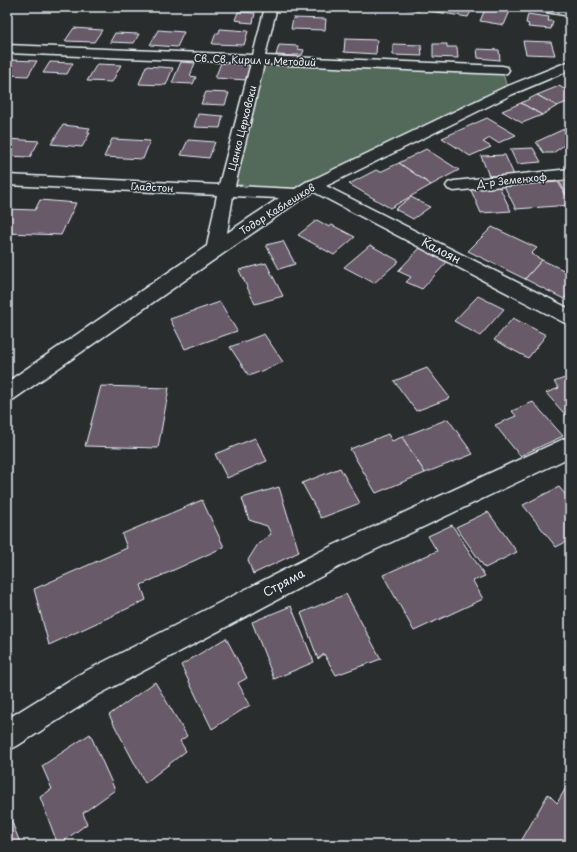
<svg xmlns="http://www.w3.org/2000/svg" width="577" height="852" font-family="'Playpen Sans',sans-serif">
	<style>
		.green { fill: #526b5a; stroke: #9daea9 }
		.building { fill: #675a68; stroke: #e8f1f8 }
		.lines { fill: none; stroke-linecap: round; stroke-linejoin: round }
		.minor-casing { stroke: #e8f1f8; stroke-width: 3 }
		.minor { fill: #2a2d2e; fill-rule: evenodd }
		.labels { text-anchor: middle; stroke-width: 3; stroke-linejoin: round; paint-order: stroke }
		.far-street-label { font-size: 10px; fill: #e8f1f8; stroke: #2a2d2e }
		.street-label { font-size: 12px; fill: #e8f1f8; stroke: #2a2d2e }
	</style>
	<rect width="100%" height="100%" fill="#2a2d2e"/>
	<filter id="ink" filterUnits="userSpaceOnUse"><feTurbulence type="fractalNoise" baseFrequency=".025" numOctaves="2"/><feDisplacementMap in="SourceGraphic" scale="8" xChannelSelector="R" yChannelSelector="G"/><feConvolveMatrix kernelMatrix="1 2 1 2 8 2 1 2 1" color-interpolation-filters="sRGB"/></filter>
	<g filter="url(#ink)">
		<path class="green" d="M258,60L502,70L508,91L297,194L226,190Z"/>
		<g class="building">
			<path d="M397,7H421L419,11Z"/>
			<path d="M432,7H473L468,17L430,11Z"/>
			<path d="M486,7L510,11L504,25L480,21Z"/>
			<path d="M238,12L255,13L253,23L241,22L242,21L235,20Z"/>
			<path d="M528,14L549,17L548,21H553L551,29L528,27L529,24L526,23Z"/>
			<path d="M293,18L326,19L325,30L291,29Z"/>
			<path d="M74,28L102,30L94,42L65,41Z"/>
			<path d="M220,29L248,31L244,45L212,44L216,33H219Z"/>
			<path d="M158,30L184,32L177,47L150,45Z"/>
			<path d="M115,33L139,34L134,43L110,42Z"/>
			<path d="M345,39L377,40L376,54L344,52Z"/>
			<path d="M523,41L551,42L555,55L526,54Z"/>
			<path d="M393,44L421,45L422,56L393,55Z"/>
			<path d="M433,44H447V47H457L458,58L433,57Z"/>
			<path d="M279,45L298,46V49L304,50L302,55H293V56L276,55Z"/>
			<path d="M477,49L499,50L500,60L478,58Z"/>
			<path d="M9,60L37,61L28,76L7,75V63Z"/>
			<path d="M50,62L73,63L67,74L43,73Z"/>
			<path d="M181,62L195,63L190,76L196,77L193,84L172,83Z"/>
			<path d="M221,63L252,65L247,80L215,78Z"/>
			<path d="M97,64L121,65L112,82L87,81Z"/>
			<path d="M146,66L173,68L166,85L139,84Z"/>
			<path d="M559,86L570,92V101L557,106L537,95Z"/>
			<path d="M206,92L229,93L225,105L201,104Z"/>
			<path d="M537,95L557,106L542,115L521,103Z"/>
			<path d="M521,103L542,115L522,123L502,111Z"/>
			<path d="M198,114L223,116L220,128L194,127Z"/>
			<path d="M487,118L516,135L498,143L490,138L483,142L491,147L470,156L442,138Z"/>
			<path d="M63,125L90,128L87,133H90L82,147L51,144Z"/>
			<path d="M564,129L570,132V144L567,143L553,153H544L536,142Z"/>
			<path d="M7,139L39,141L30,157L7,156Z"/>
			<path d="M112,139L150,141L143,159L104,157Z"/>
			<path d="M188,140L215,142L209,158L181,155Z"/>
			<path d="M533,148L541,162L517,164L510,149Z"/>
			<path d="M426,149L459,170L431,185L399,163Z"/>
			<path d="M505,155L514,175L489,176L481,156Z"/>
			<path d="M399,163L431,185L390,208L349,184L376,170L380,172Z"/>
			<path d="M570,180V200L559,181Z"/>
			<path d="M558,182L570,202V205L516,209L504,186Z"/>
			<path d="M499,186L511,211L481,213L470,188Z"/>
			<path d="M411,197L430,207L413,219L395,209Z"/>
			<path d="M40,200L76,203L61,235L7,233V209L35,210Z"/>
			<path d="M317,220L329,227L332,225L355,237L334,255L298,235Z"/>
			<path d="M492,227L537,248L531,254L542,260L525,279L468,251Z"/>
			<path d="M283,241L295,264L279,269L266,245Z"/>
			<path d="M370,245L399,261L374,283L344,267Z"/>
			<path d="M421,247L449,260L422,289L406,282L411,277L398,271Z"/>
			<path d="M542,260L570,273V291L564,299L525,279Z"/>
			<path d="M266,263L283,296L255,304L239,270Z"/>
			<path d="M478,296L504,309L480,336L454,321Z"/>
			<path d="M220,302L237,331L185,349L170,319Z"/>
			<path d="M513,318L546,335L528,358L494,340Z"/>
			<path d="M264,334L283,362L249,376L230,347Z"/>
			<path d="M427,368L450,398L416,411L394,381Z"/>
			<path d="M570,376V420L546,393L559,388L554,382Z"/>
			<path d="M101,386L169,388L158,448L85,446Z"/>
			<path d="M533,402L563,436L520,456L495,425L516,416L512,411Z"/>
			<path d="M448,419L473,454L425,473L402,437Z"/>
			<path d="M388,434L392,441L402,437L425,473L376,493L350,449Z"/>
			<path d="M255,438L267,461L227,478L215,454Z"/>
			<path d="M340,468L360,503L321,518L302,483Z"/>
			<path d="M279,487L299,552L253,574L248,560L258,544L271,534L267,526L249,520L242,498Z"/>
			<path d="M559,487L570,500V540L556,547L523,505Z"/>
			<path d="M202,500L224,547L141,585L146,600L49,645L34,589L127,548L122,534Z"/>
			<path d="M488,512L517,552L485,568L456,527Z"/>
			<path d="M452,525L485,576L473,581L483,599L414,631L383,575L437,551L428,536Z"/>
			<path d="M346,594L381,659L336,675L324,654L318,659L301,613Z"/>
			<path d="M291,606L314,662L274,679L252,622Z"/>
			<path d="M226,638L247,678L238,683L250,705L212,729L181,665Z"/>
			<path d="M155,682L187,736L180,741L186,751L145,783L109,715Z"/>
			<path d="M90,734L115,790L83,813L87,824L58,845L40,797L52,789L42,766Z"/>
			<path d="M570,781V845H519L548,794L557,803Z"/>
			<path d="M7,810L21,845H7Z"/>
		</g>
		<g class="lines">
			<defs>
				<g id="minor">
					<path d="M265,7H277L265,56L502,66L507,67L509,70L507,73L502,74L264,64L235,186L295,189L306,182L312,180L503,88L570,61V70L513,94L326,186L570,309V324L563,322L314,192L303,198L14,399L7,401V382L207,246L217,195L7,185V175L219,185L251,63L7,53V45L253,55ZM233,196L279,198L227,233Z"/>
					<path d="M534,7L570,8V16L540,11L536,10Z"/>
					<path d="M570,169V179L454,191L448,189L446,186L448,183L454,181Z"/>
					<path d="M570,436V457L339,567L98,695L17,746L7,751V719L78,675L321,551Z"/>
				</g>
			</defs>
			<use href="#minor" class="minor-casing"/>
			<use href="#minor" class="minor"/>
		</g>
	</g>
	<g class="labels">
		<g class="far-street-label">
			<text transform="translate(255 60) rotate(2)" y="4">Св. Св. Кирил и Методий</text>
			<text transform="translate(242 128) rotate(-76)" y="4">Цанко Церковски</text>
			<text transform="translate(512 180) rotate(-6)" y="4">Д-р Земенхоф</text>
			<text transform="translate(152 187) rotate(3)" y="4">Гладстон</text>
			<text transform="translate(277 209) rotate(-32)" y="4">Тодор Каблешков</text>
		</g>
		<g class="street-label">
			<text transform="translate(441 251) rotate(27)" y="4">Калоян</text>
			<text transform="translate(284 583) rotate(-28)" y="4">Стряма</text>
		</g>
	</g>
	<rect width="577" height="852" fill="none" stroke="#2a2d2e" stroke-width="24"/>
	<rect x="12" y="12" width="553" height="828" fill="none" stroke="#e8f1f8" stroke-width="1.5" filter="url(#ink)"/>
</svg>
